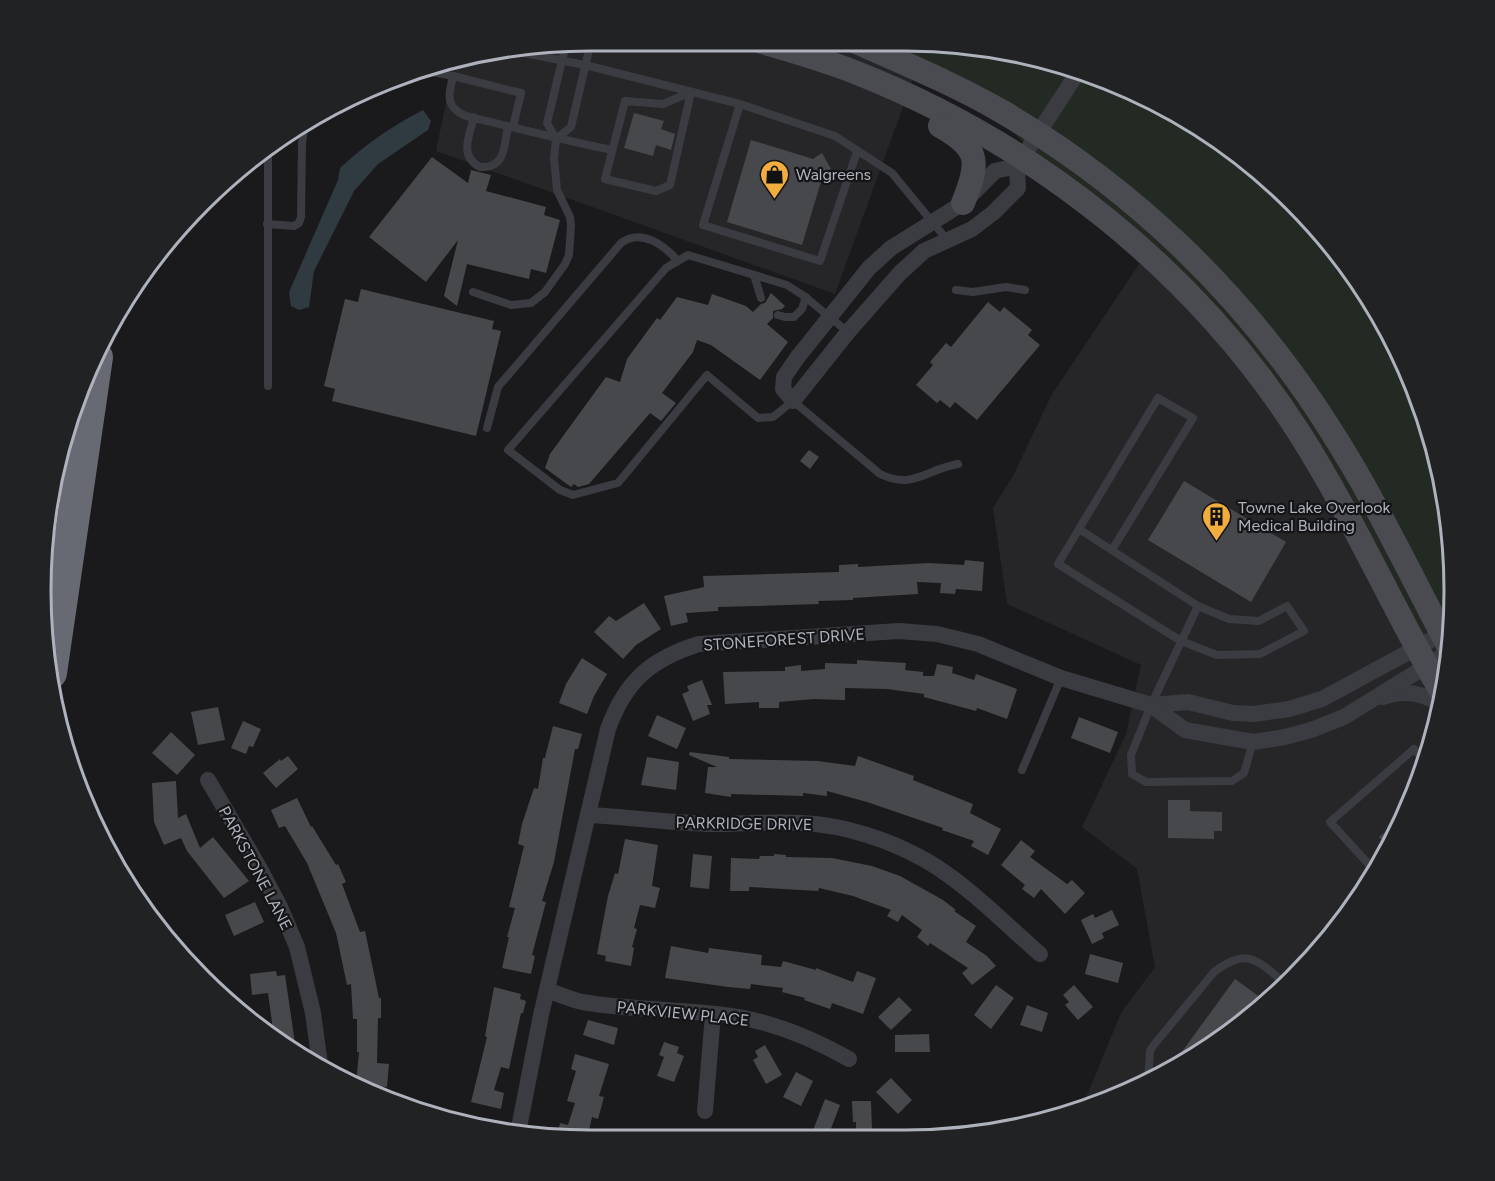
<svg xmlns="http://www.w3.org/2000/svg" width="1495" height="1181" font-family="Figtree,sans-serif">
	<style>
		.built { fill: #262629 }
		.green { fill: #222a23 }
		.water { fill: #303a41 }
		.building { fill: #47484c }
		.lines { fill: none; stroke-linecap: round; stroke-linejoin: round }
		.lane { stroke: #3b3c41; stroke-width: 8 }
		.street { stroke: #3b3c41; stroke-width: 16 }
		.secondary { stroke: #494b51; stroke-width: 24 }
		.highway { stroke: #676a72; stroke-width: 32 }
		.labels { text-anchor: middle; stroke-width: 4.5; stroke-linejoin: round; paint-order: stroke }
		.poi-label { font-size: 16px; fill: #adb2bc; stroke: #151517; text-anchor: start }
		.street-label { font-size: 16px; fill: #adb2bc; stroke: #151517 }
		.rim { fill: none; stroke: #adb2bc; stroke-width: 3 }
	</style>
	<rect width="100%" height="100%" fill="#1a1a1c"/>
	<g class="built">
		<path d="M591,41H825L837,44L913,79L835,294L436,151L455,58Z"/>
		<path d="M1144,257L1208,313L1306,462L1442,695L1436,733L1398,834L1341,926L1267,1004L1179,1067L1080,1112L1121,1013L1155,967L1137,869L1082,827L1126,734L1141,665L1007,604L993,508L1014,474L1052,394Z"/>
	</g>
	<path class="green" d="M825,41L940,42L1082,70L1179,114L1267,177L1381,316L1425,414L1450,519L1453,627L1442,695L1306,462L1208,312L1144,257L1001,121L837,44Z"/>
	<path class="water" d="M423,110L431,121L428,130L378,164L354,191L314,271L309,307L299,310L291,306L289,292L338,180L340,168C366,144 392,126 423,110Z"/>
	<g class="building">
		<path d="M634,113L664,121L661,129L675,134L671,150L656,145L653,156L624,148Z"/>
		<path d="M751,140L813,159L822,153L831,169L823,175L802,245L727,222Z"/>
		<path d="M432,157L468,183L471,170L491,175L486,191L546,207L544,215L560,220L546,273L531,269L529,279L467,264L457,306L444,296L458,240L426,282L369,237Z"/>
		<path d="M361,289L494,321L492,329L501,331L476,436L332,401L335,389L324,386L345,299L358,302Z"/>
		<path d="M771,293L785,306L782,309L773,311V318L767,324L788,342L760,380L711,345L697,340L693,352L662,393L676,403L661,421L650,413L589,484L578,487L574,484L571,487L545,468L550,454L606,377L620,382L627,359L657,318L660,320L677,297L708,305L712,294L746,306L753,312L761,304L765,303Z"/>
		<path d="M988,302L1000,312L1004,307L1032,330L1028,335L1040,345L977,420L955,402L950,408L940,400L937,403L916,385L933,365L930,362L946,343L951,347Z"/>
		<path d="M809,450L819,457L810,469L800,461Z"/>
		<path d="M1184,481L1286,542L1251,602L1148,540Z"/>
		<path d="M965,560L984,562L982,591L956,589L955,594L940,593L941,583L917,582L918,594L853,598V600L818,601L819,604L718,607V611L686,613L688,622L671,626L664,596L704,587L703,576L839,572V565L858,564V567L929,563L964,565Z"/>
		<path d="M644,603L661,629L636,645L623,659L594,632L609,616L616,621Z"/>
		<path d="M582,658L607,674L594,696L587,714L559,703L566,684Z"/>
		<path d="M857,660L906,663L905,670L923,672V676H934L937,664L953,667L952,673L974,680L976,674L1017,689L1007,719L977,708L976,711L924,697V694L887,689L845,688V700L814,699L779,702V708H759V702L725,704L723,672L785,671V667L801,665V671L825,669V663L857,664Z"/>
		<path d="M702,680L712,705H707L710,714L693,721L682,694L689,691L687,686Z"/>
		<path d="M218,707L225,740L198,745L191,712Z"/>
		<path d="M657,715L686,728L677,749L648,736Z"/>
		<path d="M1079,717L1118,732L1110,753L1071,738Z"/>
		<path d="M243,721L261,729L253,747L249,746L246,754L231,748Z"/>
		<path d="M553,726L582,734L578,749H575L554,862L542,901L546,902L532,955L535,956L531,974L502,968L509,937H507L515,908L509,907L524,846L518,844L522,824L534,788L538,789L543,758H545Z"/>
		<path d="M171,732L195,755L177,775L152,753Z"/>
		<path d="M690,752L729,757V759L818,761L855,766L858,756L914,776L913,780L973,804L970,813L1001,829L988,855L971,846L974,841L942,830L943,828L867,802L827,791V796L803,793V796L731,794V797L705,793L708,767H717L689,755Z"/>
		<path d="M288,756L298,769L276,788L263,773L280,759L281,761Z"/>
		<path d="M647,757L679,762L676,790L641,785Z"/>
		<path d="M176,781L178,818L186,814L200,848L213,837L249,881L224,898L187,851L181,838L164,845L154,822L152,783Z"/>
		<path d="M297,798L311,827L312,826L336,865L338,864L346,882L342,884L360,932L365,931L379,998H381V1018H378L377,1063L389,1064L387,1087L356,1084L359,1052H357V1019H353L351,984L347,985L336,933L307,863L285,826L279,828L271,810Z"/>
		<path d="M1168,800H1190V811L1222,812V831H1214V839L1168,838Z"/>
		<path d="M1405,816L1398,834L1389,848L1379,837Z"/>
		<path d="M625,839L658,845L652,886L660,888L655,908L640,905L634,928L637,929L632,947L634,948L631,966L605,961L606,956L597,954L608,896L615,873L618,874Z"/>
		<path d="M1021,840L1035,851L1030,857L1067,884L1072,880L1085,893L1065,914L1041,889L1034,898L1022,889L1025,885L1001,865Z"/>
		<path d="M693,854L712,856L709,889L690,887Z"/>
		<path d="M774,854L786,855V857L832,858L872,866L900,876L943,900L956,910L954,911L976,926L966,942L987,956L996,966L972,985L962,973L968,968L930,943L928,946L917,937L922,930L902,915L898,922L887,916L891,910L853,896L819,888L818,891L749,887V891H730L731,858L759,859L760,856H774Z"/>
		<path d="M255,902L264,922L234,936L225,915Z"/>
		<path d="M1112,910L1119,925L1102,933L1104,938L1092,944L1081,920L1093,914L1095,918Z"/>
		<path d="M671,946L708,953L709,948L762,955L761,965L781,967L783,961L816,970V968L853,982L857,971L876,978L863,1014L832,1003L830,1009L804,1000L805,998L782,992L783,988L751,984L750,989L728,987L665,978Z"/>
		<path d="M1090,954L1123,963L1118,983L1085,974Z"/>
		<path d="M276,971L277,976L285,975L296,1050L274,1037L268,993L252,995L250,974Z"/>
		<path d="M1235,979L1268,1003L1190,1060L1181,1053Z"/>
		<path d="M996,985L1014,998L991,1029L974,1015Z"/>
		<path d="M1074,985L1093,1007L1078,1020L1065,1005L1069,1002L1063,995Z"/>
		<path d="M494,987L521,994L520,999L526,1001L523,1013H521L509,1069L501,1067L494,1090L504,1093L501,1109L471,1102L487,1037L485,1036Z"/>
		<path d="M899,997L912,1010L891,1030L878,1017Z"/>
		<path d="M1027,1005L1048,1013L1042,1032L1020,1025Z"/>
		<path d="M588,1020L618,1028L614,1045L583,1035Z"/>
		<path d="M929,1034L930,1052H895V1035Z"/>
		<path d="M664,1042L679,1047L677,1053L684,1056L674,1082L657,1076L664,1057L659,1055Z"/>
		<path d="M765,1045L782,1075L766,1084L753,1060L758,1057L755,1051Z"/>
		<path d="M575,1054L609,1064L599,1096L604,1097L598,1119L592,1117L587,1140L557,1137L560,1123L568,1125L575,1103L567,1101L576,1071L571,1069Z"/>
		<path d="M796,1072L813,1081L801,1106L783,1097Z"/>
		<path d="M891,1078L912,1100L898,1114L876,1092Z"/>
		<path d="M825,1099L840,1105L827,1139L812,1133Z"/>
		<path d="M852,1101H871L872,1129L856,1130V1122H853Z"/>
	</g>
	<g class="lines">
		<g class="lane">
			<path d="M514,51L585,65L740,104L835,136L892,173L948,241"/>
			<path d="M416,73L428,71L453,76"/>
			<path d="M691,92L670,185L656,191L605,179L625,101L663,104Z"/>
			<path d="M740,104L703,225L820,261L857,152"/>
			<path d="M474,117C469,136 459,156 480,167C506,169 504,145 508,126"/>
			<path d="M513,127L521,93L453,76C451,87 445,101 456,110C464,118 480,119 491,122C531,132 571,142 612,150"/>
			<path d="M556,139L571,127L591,41"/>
			<path d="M267,224L294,226L299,223L301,217L302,143L305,122"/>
			<path d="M754,275L761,298"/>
			<path d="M956,290L973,292L1006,287L1025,290"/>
			<path d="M473,292L511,305L531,303L545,292L565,264L569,255L571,226L570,217L557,190L554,158L556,139L547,123L566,44"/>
			<path d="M778,315L785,317H794L802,309L806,297"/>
			<path d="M848,332L804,296L787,285L688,255L666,268L508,450L560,490L573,495L618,483L707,375L758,418L773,417L793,401L880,474C914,490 926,469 958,464"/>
			<path d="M268,386V151"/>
			<path d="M487,428L498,387L621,243C641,228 664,245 678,261"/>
			<path d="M1079,529L1058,564L1181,641L1217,655L1260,654L1304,631L1287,606L1259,621L1229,619L1198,606L1079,529L1158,398L1193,418L1112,550"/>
			<path d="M1198,606L1151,705L1131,755L1132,774L1146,782L1232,781L1244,773L1253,742"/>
			<path d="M1022,770L1061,678"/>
			<path d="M1375,871L1330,822L1414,749L1425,761"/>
			<path d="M1148,1081L1150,1051L1153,1046L1214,972C1249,946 1257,961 1286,984"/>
		</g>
		<g class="street">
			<path d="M1017,166L995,171L963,203L891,248L869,268L797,358L784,377L783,389L793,401L848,332L900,273L924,251L972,229L993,213L1018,188L1017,166L1080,69"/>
			<path d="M1383,697C1404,690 1423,692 1440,705"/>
			<path d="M1151,705L1188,702L1233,713L1254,714L1289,709L1322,699L1442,634"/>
			<path d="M208,780L260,869L280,907L297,947L313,1013L320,1064"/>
			<path d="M588,815C630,817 672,823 715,824C744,824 773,821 802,823C845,825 890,840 927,861C969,886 1003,922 1040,954"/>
			<path d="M547,990C558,994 570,999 582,1002C629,1010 677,1009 724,1015C769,1020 810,1037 849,1059"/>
			<path d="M705,1111L713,1014"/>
			<path d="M518,1133L541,1015L608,729C625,682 650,659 699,644L899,631L937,634L978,644L1061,678L1151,705L1185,730L1253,742L1285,737L1311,730L1344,717L1449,652"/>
		</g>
		<g class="secondary">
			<path d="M759,41C791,51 825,60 857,73C1036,144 1196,271 1300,434C1353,518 1393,608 1442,693"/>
			<path d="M854,41C904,63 954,84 1001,111C1134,188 1246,297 1328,426C1374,497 1410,574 1450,649"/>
			<path d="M940,126C980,148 980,162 963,203"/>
		</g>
		<path class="highway" d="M51,673L97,357"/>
	</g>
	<defs>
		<symbol id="shop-pin" viewBox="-11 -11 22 30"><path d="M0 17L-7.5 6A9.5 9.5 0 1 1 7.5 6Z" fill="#f1ad3e" stroke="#151517"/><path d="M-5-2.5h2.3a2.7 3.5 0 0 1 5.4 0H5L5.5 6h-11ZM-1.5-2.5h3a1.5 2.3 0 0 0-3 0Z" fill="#111"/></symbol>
		<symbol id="building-pin" viewBox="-11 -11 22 30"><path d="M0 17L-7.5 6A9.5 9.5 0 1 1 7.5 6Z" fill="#f1ad3e" stroke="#151517"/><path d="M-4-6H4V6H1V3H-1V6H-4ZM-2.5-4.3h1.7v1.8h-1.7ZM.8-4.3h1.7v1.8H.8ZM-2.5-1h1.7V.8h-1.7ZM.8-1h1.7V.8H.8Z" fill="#111"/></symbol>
	</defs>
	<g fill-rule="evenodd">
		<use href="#shop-pin" x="758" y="158" width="33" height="45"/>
		<use href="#building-pin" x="1200" y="500" width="33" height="45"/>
	</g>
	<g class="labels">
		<g class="poi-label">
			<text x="796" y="180">Walgreens</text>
			<text x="1238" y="513">Towne Lake Overlook<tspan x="1238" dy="18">Medical Building</tspan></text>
		</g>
		<g class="street-label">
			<text transform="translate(784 639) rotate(-4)" y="6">STONEFOREST DRIVE</text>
			<text transform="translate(744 823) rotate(1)" y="6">PARKRIDGE DRIVE</text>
			<text transform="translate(256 868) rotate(62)" y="6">PARKSTONE LANE</text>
			<text transform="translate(683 1013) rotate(6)" y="6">PARKVIEW PLACE</text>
		</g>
	</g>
	<path d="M0 0H1495V1181H0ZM590 51H905A539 539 0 0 1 1444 590V591A539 539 0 0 1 905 1130H590A539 539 0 0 1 51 591V590A539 539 0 0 1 590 51Z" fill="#212224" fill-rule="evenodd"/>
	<path class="rim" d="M590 51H905A539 539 0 0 1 1444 590V591A539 539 0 0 1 905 1130H590A539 539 0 0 1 51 591V590A539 539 0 0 1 590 51Z"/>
</svg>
